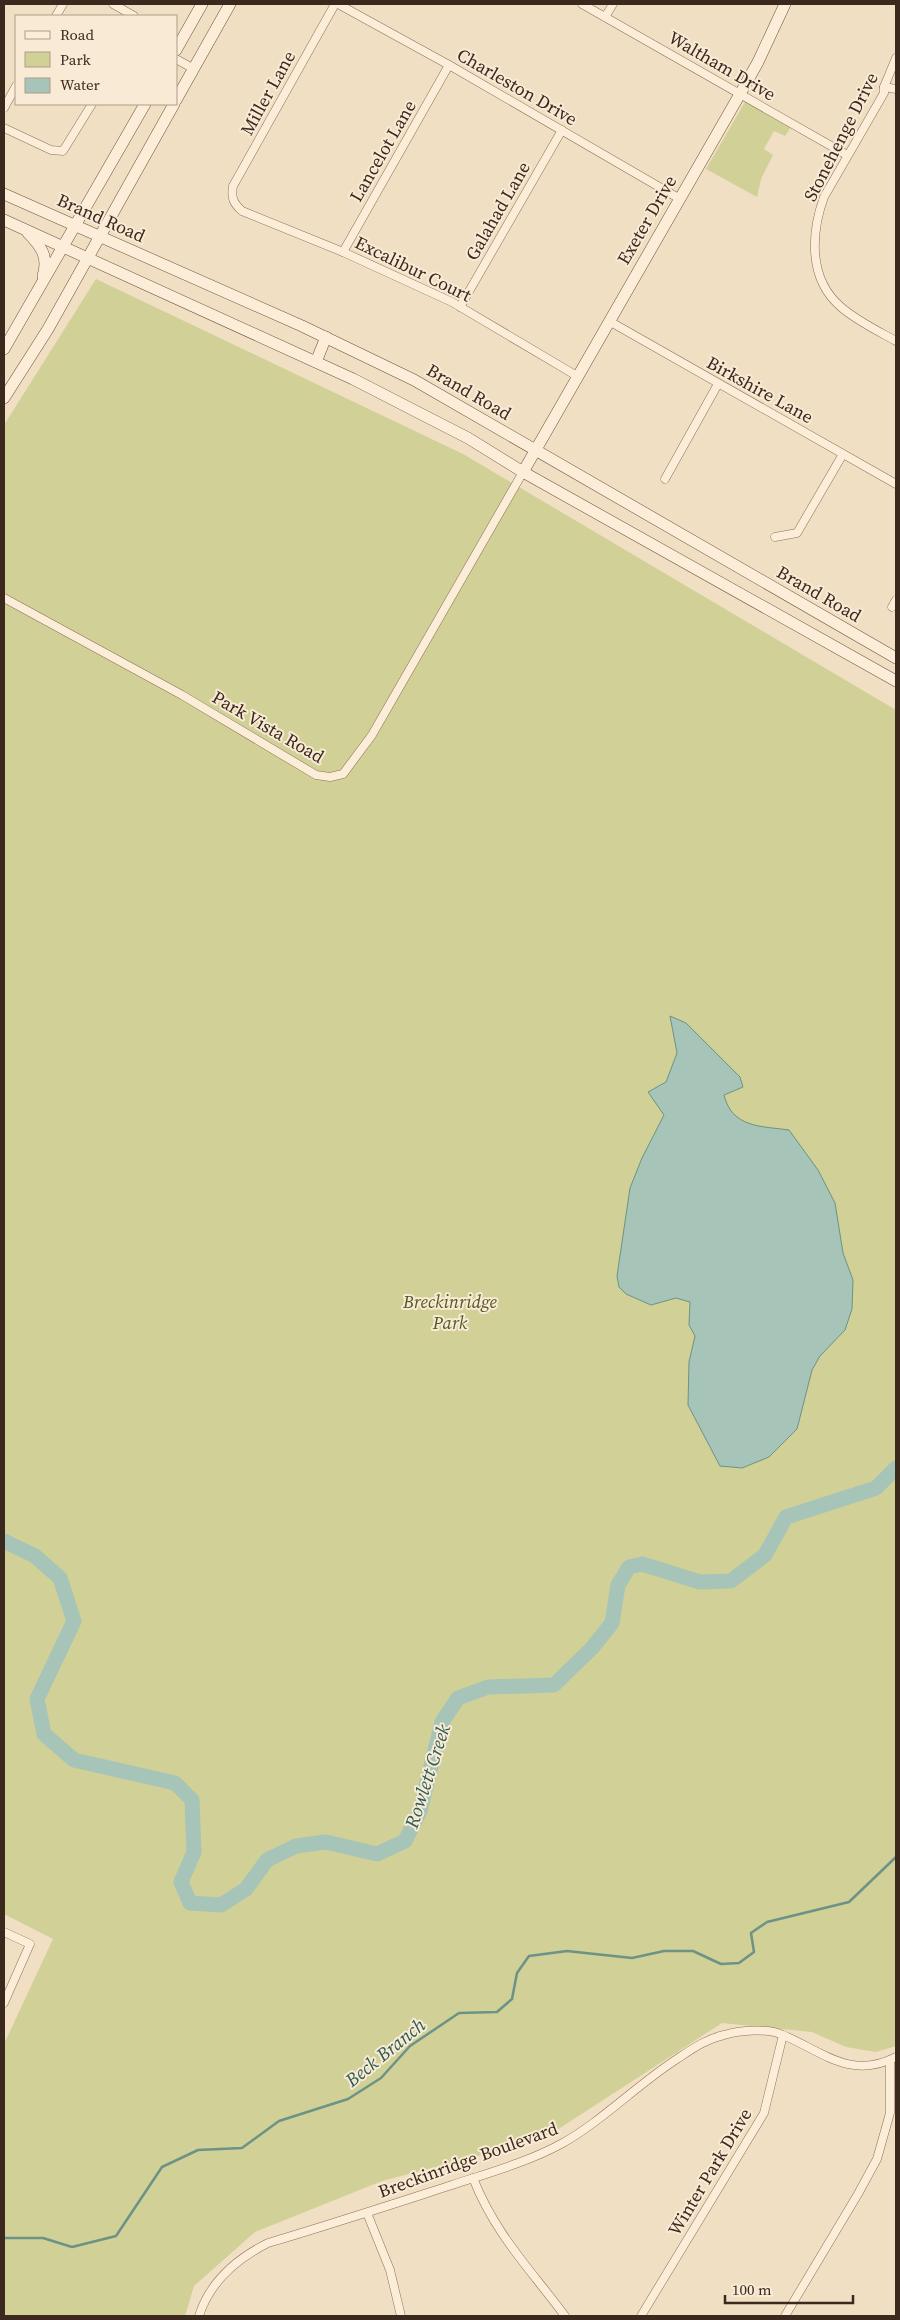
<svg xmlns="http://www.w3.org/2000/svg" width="900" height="2320" font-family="'Source Serif 4',serif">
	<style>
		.green { fill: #d0d097 }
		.water { fill: #a6c4b8; stroke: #6c9385 }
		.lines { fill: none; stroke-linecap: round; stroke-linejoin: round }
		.stream { stroke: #6c9385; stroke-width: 2.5 }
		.river { stroke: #a6c4b8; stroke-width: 15 }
		.street-casing { stroke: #8d6f59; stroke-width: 9 }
		.secondary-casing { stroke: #6f503c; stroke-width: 12 }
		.street { stroke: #fbedd8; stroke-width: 8 }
		.secondary { stroke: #fbedd8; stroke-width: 11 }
		.labels { text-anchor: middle; stroke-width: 4; stroke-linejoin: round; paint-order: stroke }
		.street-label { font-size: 18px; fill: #3c291e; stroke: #f8ead4 }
		.park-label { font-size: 18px; font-style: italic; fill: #525a23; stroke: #f8ead4 }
		.water-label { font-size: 19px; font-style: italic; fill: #2c5d54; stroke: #f8ead4 }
	</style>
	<rect width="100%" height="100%" fill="#f1dfc4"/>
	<g class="green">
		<path d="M745,102L791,127L785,136L774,131L764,149L773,155L761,179L757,197L706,169Z"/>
		<path d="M96,279L463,454L896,710V2046L876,2052L846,2047L812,2032L722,2023L543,2139L382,2181L255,2232L194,2286L185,2316H4V2044L53,1939L4,1914V425Z"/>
	</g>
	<path class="water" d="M670,1016L686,1023L740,1077L743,1087L724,1095C732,1128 761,1126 789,1130L818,1170L835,1203L843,1253L853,1280L852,1309L845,1330L820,1356L812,1370L797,1429L769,1457L742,1468L720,1466L688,1405L689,1362L695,1336L689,1325L690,1302L676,1298L651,1305L626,1294L619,1287L617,1276L630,1188L642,1158L664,1115L648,1092L666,1082L677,1053Z"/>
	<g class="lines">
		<path class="stream" d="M4,2238H43L72,2247L116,2236L162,2167L198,2150L242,2148L279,2121L348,2099L381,2078L410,2046L459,2013L497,2012L512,1999L517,1973L529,1956L567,1951L632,1958L664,1951H693L721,1964L739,1963L754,1952L751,1933L767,1922L849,1902L896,1857"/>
		<path class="river" d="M4,1541L35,1556L60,1578L74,1621L37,1699L44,1734L74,1760L175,1783L192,1800L194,1852L181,1882L190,1903L221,1905L246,1889L267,1860L296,1846L326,1842L377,1854L405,1841L420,1811L442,1722L458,1698L488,1687L554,1685L592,1648L612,1623L618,1585L629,1567L642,1564L700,1582L731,1581L765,1555L786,1517L876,1488L896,1468"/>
		<defs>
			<g id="street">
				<path d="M113,4L134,16"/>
				<path d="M335,4L233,186C231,197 233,203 242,211L343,252L452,302L577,376"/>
				<path d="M338,4L449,65L680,199"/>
				<path d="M582,4L847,155"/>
				<path d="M56,16L63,4"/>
				<path d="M605,17L613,4"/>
				<path d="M896,58L884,87V93L824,197C811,233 808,279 841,307C857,321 878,331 896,341"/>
				<path d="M176,59L194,69"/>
				<path d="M884,87L896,89"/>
				<path d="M4,108L16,86"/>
				<path d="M4,128L51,150L63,151L92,104"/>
				<path d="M343,252L449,65"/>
				<path d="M460,307L562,130"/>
				<path d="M609,321L896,484"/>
				<path d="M665,479L718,384"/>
				<path d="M775,537L797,533L843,454"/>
				<path d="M4,598L182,695L316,775L330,777L343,774L372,735L523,472"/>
				<path d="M892,607L896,600"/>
				<path d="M4,1932L30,1944L4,2003"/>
				<path d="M473,2178C495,2234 530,2269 565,2316"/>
				<path d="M367,2213L390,2270L401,2316"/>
				<path d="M199,2316C210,2281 236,2259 268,2243C329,2225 390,2205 452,2185C488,2173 528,2162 561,2144C601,2122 638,2084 677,2059C692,2049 706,2039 724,2035C741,2030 767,2028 783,2035C823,2052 851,2080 896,2057"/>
				<path d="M641,2316L764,2113L783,2035"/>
				<path d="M785,2316L858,2194L877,2159L890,2113V2060"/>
			</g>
			<g id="secondary">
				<path d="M176,50L202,4"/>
				<path d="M176,100L230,4"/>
				<path d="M4,194L302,326L414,380L896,658"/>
				<path d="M4,220L353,379L468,438L523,472L896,681"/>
				<path d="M28,233C41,246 49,257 43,276"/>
				<path d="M4,349L145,104"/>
				<path d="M316,362L326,337"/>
				<path d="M4,398L48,329L174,104"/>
				<path d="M523,472L740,94L758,62L785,4"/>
			</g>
		</defs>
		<use href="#street" class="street-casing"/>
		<use href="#secondary" class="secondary-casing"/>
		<use href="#street" class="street"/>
		<use href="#secondary" class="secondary"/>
	</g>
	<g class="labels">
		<g class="street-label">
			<text transform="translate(722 66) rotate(30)" y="6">Waltham Drive</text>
			<text transform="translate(517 87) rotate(30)" y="6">Charleston Drive</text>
			<text transform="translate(268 93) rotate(-61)" y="6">Miller Lane</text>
			<text transform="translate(841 137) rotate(-63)" y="6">Stonehenge Drive</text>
			<text transform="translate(383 151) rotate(-60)" y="6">Lancelot Lane</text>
			<text transform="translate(498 211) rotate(-60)" y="6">Galahad Lane</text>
			<text transform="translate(101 218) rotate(24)" y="6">Brand Road</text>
			<text transform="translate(647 220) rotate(-60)" y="6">Exeter Drive</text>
			<text transform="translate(413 269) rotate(26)" y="6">Excalibur Court</text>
			<text transform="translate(760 390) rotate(29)" y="6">Birkshire Lane</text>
			<text transform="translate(469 392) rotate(30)" y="6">Brand Road</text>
			<text transform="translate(819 594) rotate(30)" y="6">Brand Road</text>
			<text transform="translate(268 727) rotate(30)" y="6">Park Vista Road</text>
			<text transform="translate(468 2160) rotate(-20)" y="6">Breckinridge Boulevard</text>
			<text transform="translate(710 2172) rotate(-59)" y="6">Winter Park Drive</text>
		</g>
		<g class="park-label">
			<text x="450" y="1308">Breckinridge<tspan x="450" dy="21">Park</tspan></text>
		</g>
		<g class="water-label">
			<text transform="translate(427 1776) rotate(-72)" y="7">Rowlett Creek</text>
			<text transform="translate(385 2052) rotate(-39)" y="7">Beck Branch</text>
		</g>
	</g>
	<rect width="900" height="2320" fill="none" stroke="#3c291e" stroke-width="10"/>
	<rect x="15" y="15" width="162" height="90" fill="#f8ead4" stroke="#ad9d8b"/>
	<rect x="25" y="31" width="25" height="8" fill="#fbedd8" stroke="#ad9d8b"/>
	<text x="60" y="40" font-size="15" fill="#3c291e">Road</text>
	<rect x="25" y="52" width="25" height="15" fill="#d0d097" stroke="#ad9d8b"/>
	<text x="60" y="65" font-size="15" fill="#3c291e">Park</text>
	<rect x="25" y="78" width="25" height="15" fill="#a6c4b8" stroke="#ad9d8b"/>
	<text x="60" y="90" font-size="15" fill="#3c291e">Water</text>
	<path d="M725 2295v8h128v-8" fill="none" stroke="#3c291e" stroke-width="2.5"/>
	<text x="732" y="2295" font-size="15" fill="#3c291e" stroke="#f8ead4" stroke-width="4" paint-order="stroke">100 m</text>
</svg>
